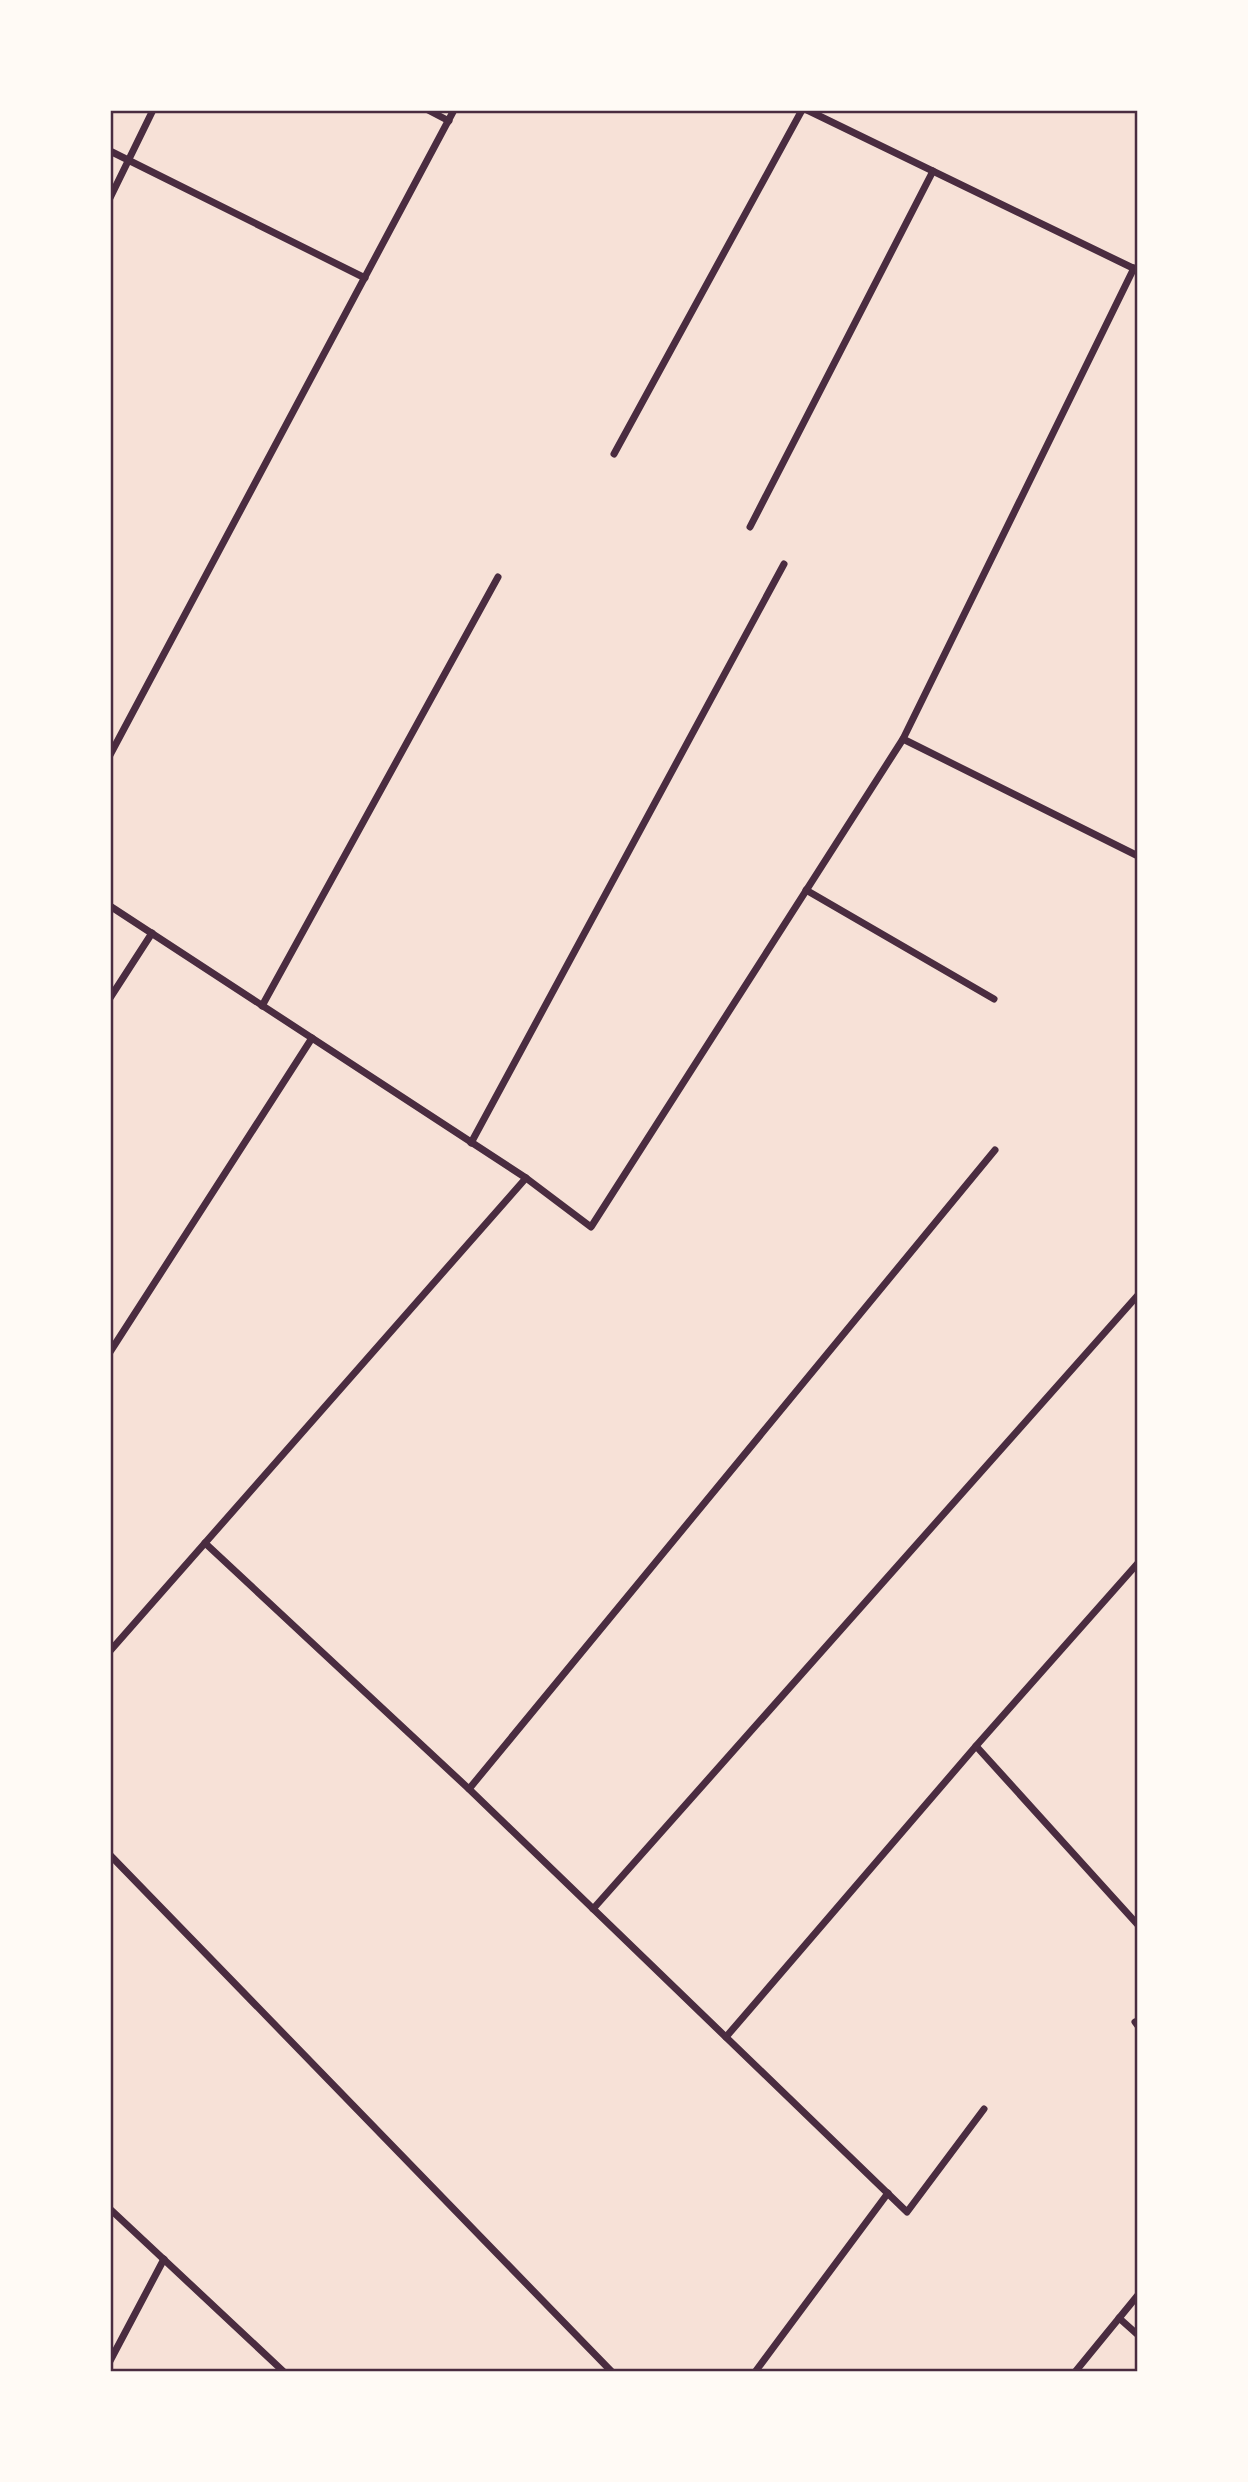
<svg xmlns="http://www.w3.org/2000/svg" width="1248" height="2482" font-family="Lora,serif">
	<style>
		.lines { fill: none; stroke-linecap: round; stroke-linejoin: round }
		.minor { stroke: #4a2c40; stroke-width: 7 }
		.neatline { fill: none; stroke: #4a2c40; stroke-width: 2.5 }
	</style>
	<rect width="100%" height="100%" fill="#f7e1d7"/>
	<g class="lines">
		<g class="minor">
			<path d="M428,110L449,121"/>
			<path d="M807,110L1137,270"/>
			<path d="M110,151L365,278"/>
			<path d="M110,198L153,110"/>
			<path d="M614,454L802,110"/>
			<path d="M750,527L933,171"/>
			<path d="M903,739L1138,856"/>
			<path d="M110,755L454,110"/>
			<path d="M806,890L994,999"/>
			<path d="M110,906L526,1178L591,1227L903,739L1134,268"/>
			<path d="M110,998L152,933"/>
			<path d="M262,1006L498,577"/>
			<path d="M471,1143L784,564"/>
			<path d="M110,1352L312,1038"/>
			<path d="M205,1543L469,1789L995,1150"/>
			<path d="M110,1651L526,1178"/>
			<path d="M976,1746L1138,1925"/>
			<path d="M469,1789L907,2212L984,2109"/>
			<path d="M110,1855L612,2372"/>
			<path d="M593,1909L1138,1295"/>
			<path d="M1135,2022L1138,2026"/>
			<path d="M726,2037L976,1746L1138,1563"/>
			<path d="M110,2209L284,2372"/>
			<path d="M1119,2318L1138,2335"/>
			<path d="M110,2361L164,2259"/>
			<path d="M755,2372L888,2193"/>
			<path d="M1075,2372L1138,2295"/>
		</g>
	</g>
	<rect width="1248" height="2482" fill="none" stroke="#fffaf5" stroke-width="224"/>
	<rect x="112" y="112" width="1024" height="2258" class="neatline"/>
</svg>
